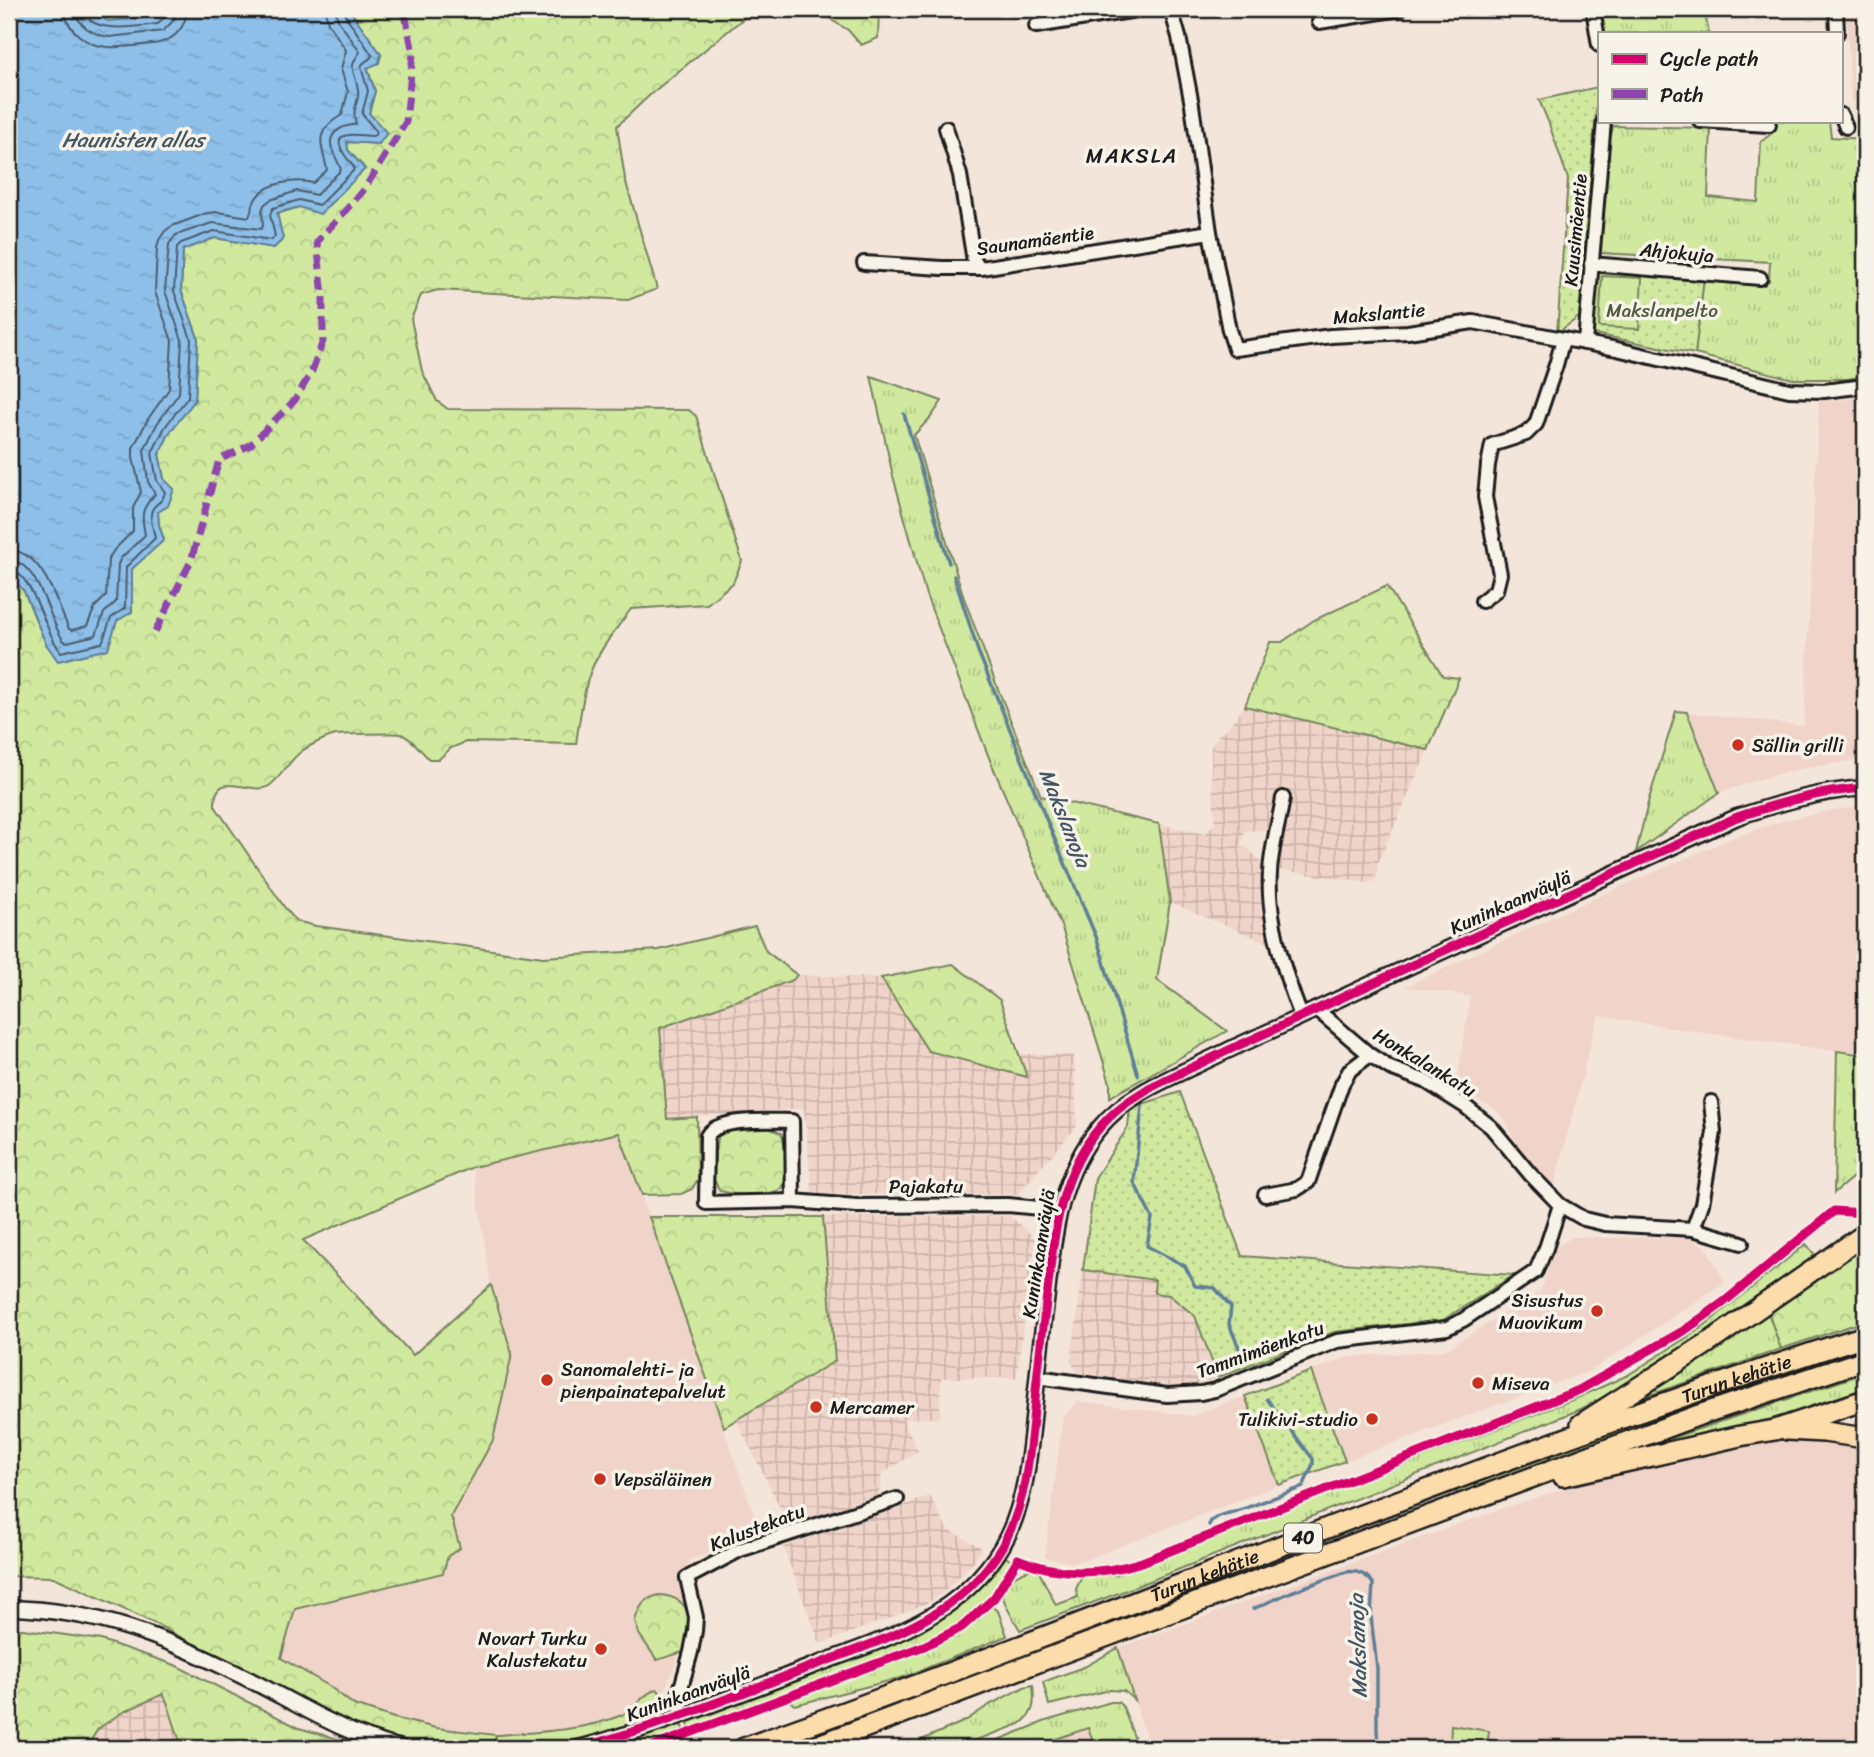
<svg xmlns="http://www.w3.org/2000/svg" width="1874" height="1757" font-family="Sriracha,sans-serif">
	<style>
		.built { fill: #f0d4c9 }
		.industrial { fill: url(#industrial-grid) }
		.grass { fill: url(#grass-tufts); stroke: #76825e; stroke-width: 2 }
		.forest { fill: url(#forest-crowns); stroke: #76825e; stroke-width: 2 }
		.park { fill: url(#park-dots); stroke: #76825e; stroke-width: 2 }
		.pitch { fill: #d0e99f; stroke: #76825e; stroke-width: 2 }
		.water { fill: url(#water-ripples); stroke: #607e97; stroke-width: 2 }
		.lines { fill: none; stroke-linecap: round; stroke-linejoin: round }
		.shore { stroke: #4a5d6e; stroke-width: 2 }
		.stream { stroke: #607e97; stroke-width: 3.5 }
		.minor-casing { stroke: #1c1c1c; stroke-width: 18 }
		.tertiary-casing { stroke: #1c1c1c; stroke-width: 19 }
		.trunk-casing { stroke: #1c1c1c; stroke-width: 24 }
		.minor { stroke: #f7f3e8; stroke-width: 12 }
		.tertiary { stroke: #f7f3e8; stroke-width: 14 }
		.trunk { stroke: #fddcac; stroke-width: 19 }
		.quiet { stroke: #8e44ad; stroke-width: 7; stroke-dasharray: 14 7; stroke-linecap: butt }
		.cycleway-casing { stroke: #f7f3e8; stroke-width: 13 }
		.cycleway { stroke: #d6006c; stroke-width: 9 }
		.poi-dot { fill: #c8321e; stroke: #f7f3e8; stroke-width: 2.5 }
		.labels { text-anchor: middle; stroke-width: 7; stroke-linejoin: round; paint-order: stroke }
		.shield { fill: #f7f3e8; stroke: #5e5c59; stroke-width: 2 }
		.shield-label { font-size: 18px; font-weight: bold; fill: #1c1c1c }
		.street-label { font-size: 19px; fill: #1c1c1c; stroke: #f7f3e8 }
		.park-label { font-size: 19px; fill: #525a43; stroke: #f7f3e8 }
		.poi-label { font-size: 19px; fill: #1c1c1c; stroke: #f7f3e8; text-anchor: start }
		.water-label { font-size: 21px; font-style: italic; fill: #445564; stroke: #f7f3e8 }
		.neighbourhood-label { font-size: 21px; letter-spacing: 2px; fill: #1c1c1c; stroke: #f7f3e8 }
	</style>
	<defs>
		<pattern id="industrial-grid" width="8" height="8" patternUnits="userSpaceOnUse" patternTransform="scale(1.75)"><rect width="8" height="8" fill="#f0d4c9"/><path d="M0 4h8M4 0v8" fill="none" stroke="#cdb5ac"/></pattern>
		<pattern id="grass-tufts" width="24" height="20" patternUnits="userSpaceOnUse" patternTransform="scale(1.75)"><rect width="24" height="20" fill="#d0e99f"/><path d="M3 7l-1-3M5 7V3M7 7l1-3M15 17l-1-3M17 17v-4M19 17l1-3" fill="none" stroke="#b2c788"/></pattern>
		<pattern id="forest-crowns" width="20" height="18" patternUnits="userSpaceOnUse" patternTransform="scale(1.75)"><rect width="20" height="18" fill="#d0e99f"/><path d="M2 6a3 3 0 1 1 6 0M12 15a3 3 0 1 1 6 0" fill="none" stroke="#b2c788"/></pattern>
		<pattern id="park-dots" width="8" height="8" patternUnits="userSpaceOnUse" patternTransform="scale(1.75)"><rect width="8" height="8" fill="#d0e99f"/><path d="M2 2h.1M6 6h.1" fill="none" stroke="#b2c788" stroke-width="1.8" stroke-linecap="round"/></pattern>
		<pattern id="water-ripples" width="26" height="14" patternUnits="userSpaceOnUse" patternTransform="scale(1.75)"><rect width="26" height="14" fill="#8ebfe9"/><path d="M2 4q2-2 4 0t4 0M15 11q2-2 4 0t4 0" fill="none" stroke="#7aa4c7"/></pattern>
	</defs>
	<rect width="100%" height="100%" fill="#f4e5da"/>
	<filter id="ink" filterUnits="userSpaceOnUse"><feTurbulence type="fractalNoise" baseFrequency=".0143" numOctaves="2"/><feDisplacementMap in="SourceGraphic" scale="14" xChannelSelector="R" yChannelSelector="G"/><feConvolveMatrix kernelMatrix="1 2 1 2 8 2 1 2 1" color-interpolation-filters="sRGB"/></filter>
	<g filter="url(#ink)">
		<g class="built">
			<path d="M1846,9H1865V101H1851Z"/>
			<path d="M1865,395V759L1800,769L1760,779L1719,793L1687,712L1804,726L1819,400L1836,401Z"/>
			<path d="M1865,806V1055L1706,1033L1598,1016L1554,1186L1527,1165L1505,1120L1495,1109L1456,1089L1470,996L1405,987L1568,910L1734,837L1785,820L1834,810Z"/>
			<path d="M619,1133L758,1526L752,1539L690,1560L686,1637L660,1702L601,1722L552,1731L496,1735L436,1728L394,1718L354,1705L328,1686L280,1658L295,1609L442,1573L451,1516L493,1440L512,1354L491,1285L473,1167Z"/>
			<path d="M1572,1237L1689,1238L1706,1247L1725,1282L1592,1370L1345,1461L1311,1371L1348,1357L1445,1350L1541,1291L1555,1248Z"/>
			<path d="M1245,1396L1279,1485L1088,1559L1072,1563L1045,1557L1063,1417L1078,1401L1192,1416Z"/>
			<path d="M1790,1439L1865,1443V1748H1149L1118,1648L1500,1509L1570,1487L1741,1443Z"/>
			<path d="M1089,1727L1096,1748H1029Z"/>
		</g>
		<g class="industrial">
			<path d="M1245,706L1428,750L1378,863L1376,880L1368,883L1280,870L1282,829L1245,831L1240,847L1247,848L1262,862L1261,899L1275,946L1170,902L1159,824L1205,834L1215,823L1211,767V746L1220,733L1227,728Z"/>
			<path d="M797,975L881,978L928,1051L1026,1076L1019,1054L1074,1055L1077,1126L1017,1195L812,1194L804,1108L667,1119L660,1028L793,980Z"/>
			<path d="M1010,1216L1036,1239L1016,1378H941L940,1418L903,1419L918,1451L882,1474L879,1495L798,1523L785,1517L736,1420L835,1361L823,1217Z"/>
			<path d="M1083,1270L1155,1280L1169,1295L1195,1316L1218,1377L1189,1388L1078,1373L1071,1362Z"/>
			<path d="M930,1496L947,1529L982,1548L973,1563L946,1590L931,1601L909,1611L820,1644L783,1547Z"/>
			<path d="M163,1694L167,1702L182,1748H86L98,1729L121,1713Z"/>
		</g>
		<g class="grass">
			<path d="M1599,9H1704L1709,33H1603Z"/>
			<path d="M1773,121H1829L1831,137L1865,139V376L1847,379H1793L1695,354L1704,277L1769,281L1770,262L1600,253L1606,159L1613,126L1711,128L1708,197L1758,202L1761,142L1773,132Z"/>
			<path d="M871,376L942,401L931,417L914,435L964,598L998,689L1041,796L1159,824L1170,902L1157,980L1227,1031L1110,1097V1083L1062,928L990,760L926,595L893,476Z"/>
			<path d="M1676,711L1687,712L1719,793L1636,852L1649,799Z"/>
			<path d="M1837,1051L1865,1055V1162L1853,1177L1834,1193Z"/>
			<path d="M1806,1244L1815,1255L1772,1292L1631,1383L1581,1409L1132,1588L1020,1630C1015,1621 1007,1610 1004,1600C998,1580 1022,1571 1037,1568L1056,1605L1078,1597L1076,1589L1082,1576L1116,1575L1136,1568L1577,1398L1628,1375L1700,1329Z"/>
			<path d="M1768,1312L1781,1349L1636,1400Z"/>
			<path d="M1865,1345V1352L1672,1416L1460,1494L1456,1492V1488L1671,1410Z"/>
			<path d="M1865,1373V1392L1768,1420L1639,1449Z"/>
			<path d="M1006,1557L1012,1562L1001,1584L981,1605L954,1628L925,1641L692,1728L689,1726L686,1721L921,1632C954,1611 981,1587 1006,1557Z"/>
			<path d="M992,1607L998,1611L1007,1636L904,1677L795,1705L792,1702L794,1699L865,1673L962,1631Z"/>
			<path d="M1118,1648L1134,1700L1124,1691L1110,1690L1049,1705L1043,1682L1086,1666Z"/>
			<path d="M1033,1685C1035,1703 1035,1713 1020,1724L954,1748H918L916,1745L919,1741L965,1721L989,1705L1024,1687Z"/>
			<path d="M657,1689C661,1693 664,1697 662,1703C657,1719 571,1744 553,1748C534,1751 512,1748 493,1748L496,1735C537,1732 583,1731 622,1715C635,1709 643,1693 657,1689Z"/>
			<path d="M1111,1702H1118L1123,1707L1138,1748H1096L1088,1728L1029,1748H978L1046,1721Z"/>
			<path d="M680,1722L684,1731L633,1748H602Z"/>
			<path d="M1451,1725L1489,1731L1487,1748H1450Z"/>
		</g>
		<g class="forest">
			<path d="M86,9H162L156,17L108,21Z"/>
			<path d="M349,9H755L652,93L617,126L625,179L657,289L628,300L438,290L421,295L411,319L422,371L437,401L448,409L689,410L696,416L742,561L733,583L707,604L631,609C615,631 596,653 588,679C582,700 579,722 576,744L466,742L451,748L439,759H429C421,751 412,738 401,734C396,733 344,734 336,735C327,737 310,745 302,751C290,759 281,778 269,786C251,797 214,766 215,806L285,908L296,921L316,926L543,957L659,950L755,926L766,951L797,975L793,980L660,1028L667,1119L697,1117L698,1179L692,1189L681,1194L642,1195L619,1133L473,1167L303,1240L413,1355L491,1285L512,1354L493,1440L451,1516L460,1548L448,1556L443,1573L295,1609L281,1658L329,1686L354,1705L394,1718L436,1728L496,1735L493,1748L426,1747L381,1734L341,1719L191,1643L156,1624L54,1577L9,1576V574L24,591L46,644L164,540L159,525L158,512L164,479L159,454L170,432L195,400L198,338L181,290L183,249L215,238L274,248L283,239L277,214L299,207L365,169L348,150L347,142L379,144L369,113L375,91L367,67L381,54Z"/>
			<path d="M822,9H879L878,38L861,45L848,30L833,21Z"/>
			<path d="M1387,586L1443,676L1459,678L1428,750L1245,706L1270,642H1282L1314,620Z"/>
			<path d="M953,964L1000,1000L1027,1077L928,1051L881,978Z"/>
			<path d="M766,1127L781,1133C789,1151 789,1170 782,1189C763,1197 740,1196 720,1191L714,1180L715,1152L718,1137L730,1128Z"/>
			<path d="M649,1217H823L835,1361L724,1427Z"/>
			<path d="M1865,1242V1321L1781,1349L1768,1312Z"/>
			<path d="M659,1595C695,1597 691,1625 686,1651L657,1660L639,1634L635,1621C639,1606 645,1598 659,1595Z"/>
			<path d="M9,1629H23L101,1640L175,1665L299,1728L370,1748H182L167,1702L163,1694L121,1713L98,1729L86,1748H9Z"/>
		</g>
		<g class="park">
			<path d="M1598,87L1579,317L1557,333L1568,179L1548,121L1539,100Z"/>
			<path d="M1597,272L1650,273L1704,277L1695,354L1594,334Z"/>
			<path d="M1180,1092L1242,1256L1514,1275L1443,1320L1334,1332L1218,1377L1195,1316L1169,1295L1154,1293L1155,1280L1083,1270L1095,1178L1128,1127L1130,1108Z"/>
			<path d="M1311,1371L1345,1461L1279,1485L1245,1396Z"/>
		</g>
		<path class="pitch" d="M1602,276L1642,278L1639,329L1599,327Z"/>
		<path class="water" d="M9,9H86L108,21L156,17L162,9H349L381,54L379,63L367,68L375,91L369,113L387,133L379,144L347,142L348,150L365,169L320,214L299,207L277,213L283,239L274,248L215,238L183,250L181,290L198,338L195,400L170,432L159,454L164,479L174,489L168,506L158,512L159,525L164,540L132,569V612L117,621L108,649L58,661L46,644L24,591L9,574Z"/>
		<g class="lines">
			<g class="shore">
				<path d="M65,9C65,29 88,47 108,47C125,48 143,45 159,43C176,39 186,26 187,9"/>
				<path d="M75,9C76,25 94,35 109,37L163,31L174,20L176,9"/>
				<path d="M84,9C88,36 139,26 158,24L166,15L167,9"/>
				<path d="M9,550C44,551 56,603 69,629L72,630L87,626L95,607L106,596L108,560L114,550L133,531V508L141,492L133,458V448L148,419L169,389L172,341L155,292L157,248L159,240L165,231L172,226L207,213L218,212L249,217C251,212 252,206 255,200C265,182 295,179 313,183L327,170C322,144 312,132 342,115L348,92L341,69L346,50L328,23L325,9"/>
				<path d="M9,560C40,562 48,620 64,641L67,642L96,635L104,613L116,602L118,564L121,558L145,535C141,514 141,509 155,494L148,482L144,450L157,424L179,393L182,340L165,291L169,244L176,235L212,223L261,229L263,226L262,211L264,205L270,200L297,191L316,195L341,170C339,159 320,140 340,129C345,125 351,126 356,124C351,107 360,102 358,90C356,71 346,71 360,52L338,20L335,9"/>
				<path d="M9,569C33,572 45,634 61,652L102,643L111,618L125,608L126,567L155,538C154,530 147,515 154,507C160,500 162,503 165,492L157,481L152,453L165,427L188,397L191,339L174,291L177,247L181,243L214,231L272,240L275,236L270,215L273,208L299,200L319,205L353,171L354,167C348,160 328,137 349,135C356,134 365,136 373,136L376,134V131L362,114L368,91L361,67C363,60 371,61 372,55L345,15L344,9"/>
			</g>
			<g class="stream">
				<path d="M904,414L949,563"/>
				<path d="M954,576L978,651L1045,816L1097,939L1138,1075"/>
				<path d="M1142,1106L1134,1182L1152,1218L1147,1246L1185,1266L1195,1286L1215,1288L1231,1307L1229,1324L1242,1355"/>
				<path d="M1209,1525L1211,1521L1219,1516L1246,1508L1303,1487L1313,1464V1459L1267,1399"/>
				<path d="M1253,1609L1291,1592L1346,1572C1356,1570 1366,1574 1373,1583L1371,1617L1377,1668V1732L1378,1738L1393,1748"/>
			</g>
			<defs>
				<g id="minor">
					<path d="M1171,9L1179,37L1192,105L1210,232L1229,330L1235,349L1331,336L1408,332L1473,322L1617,349L1789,390L1824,391L1865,386"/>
					<path d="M1593,9L1599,45"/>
					<path d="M1836,9L1837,33"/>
					<path d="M1319,22L1400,9"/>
					<path d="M1036,26L1143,9"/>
					<path d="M1841,115L1846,127"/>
					<path d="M1700,121L1769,125"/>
					<path d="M946,128L960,175L974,261L981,268"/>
					<path d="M864,263L942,268H981L1210,232"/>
					<path d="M1591,264L1760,278"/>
					<path d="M1585,343L1604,121"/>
					<path d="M1482,601L1496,590L1500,574L1485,497L1488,465L1492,445L1526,434L1536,424L1556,365L1563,339"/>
					<path d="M1283,798C1279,823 1271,848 1270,873C1267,917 1285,975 1301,1016"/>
					<path d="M1316,1009L1370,1055L1390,1068L1425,1081L1466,1107L1491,1127L1530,1174L1560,1205L1584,1219L1605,1224L1693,1229L1742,1243"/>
					<path d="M1265,1195L1297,1189L1308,1182L1342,1084L1350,1070L1370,1055"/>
					<path d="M793,1201L792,1121C772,1121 717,1117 707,1136L706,1203L793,1201L857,1206L1008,1205L1059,1210"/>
					<path d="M1693,1229L1702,1204L1714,1132L1711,1102"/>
					<path d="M1037,1377L1167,1395L1201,1393L1215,1390L1337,1341L1447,1328L1463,1320L1536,1271L1546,1248L1560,1205"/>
					<path d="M681,1714L679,1695L691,1652L695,1631L696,1617L687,1578L740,1550L897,1499"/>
				</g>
				<g id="tertiary">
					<path d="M9,1608C97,1610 165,1637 242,1676C295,1702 344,1735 402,1748"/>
					<path d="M579,1748C657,1727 734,1696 810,1667C852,1651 898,1637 937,1612C966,1594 993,1567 1008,1535C1028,1493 1030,1446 1035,1400C1038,1370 1041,1341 1045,1311C1053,1246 1056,1178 1100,1127C1125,1097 1161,1082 1195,1066C1222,1053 1250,1040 1277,1028C1429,956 1583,888 1737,817C1780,803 1819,791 1865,788"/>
				</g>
				<g id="trunk">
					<path d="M1581,1424L1711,1341L1865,1234"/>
					<path d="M1787,1430L1824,1432L1865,1438"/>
					<path d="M1563,1476L1740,1436L1775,1430L1865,1400"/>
					<path id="s1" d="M744,1748C1120,1615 1485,1456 1865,1336"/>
					<path d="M811,1748L1054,1656L1699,1415L1865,1360"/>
				</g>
			</defs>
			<use href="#minor" class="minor-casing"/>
			<use href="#tertiary" class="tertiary-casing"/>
			<use href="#trunk" class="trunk-casing"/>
			<use href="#minor" class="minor"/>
			<use href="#tertiary" class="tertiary"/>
			<use href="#trunk" class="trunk"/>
			<path class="quiet" d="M155,632L191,561L219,460L250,445L295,400L312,371L323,341V296L317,242L363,191L406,122L413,53L404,9"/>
			<defs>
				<g id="cycleway">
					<path d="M579,1748C657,1727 734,1696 810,1667C852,1651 898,1637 937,1612C966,1594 993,1567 1008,1535C1028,1493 1030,1446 1035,1400C1038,1370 1041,1341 1045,1311C1053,1246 1056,1178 1100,1127C1125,1097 1161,1082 1195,1066C1222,1053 1250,1040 1277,1028C1429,956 1583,888 1737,817C1780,803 1819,791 1865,788"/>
					<path d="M649,1748L924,1646L962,1627L994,1598L1018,1559C1059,1577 1100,1575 1142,1562L1579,1390L1685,1330L1724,1302L1834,1211L1865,1213"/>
				</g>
			</defs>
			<use href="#cycleway" class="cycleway-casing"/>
			<use href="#cycleway" class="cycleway"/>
		</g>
	</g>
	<g class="poi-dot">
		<circle cx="1738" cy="745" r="7"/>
		<circle cx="1597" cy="1311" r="7"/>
		<circle cx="547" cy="1380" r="7"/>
		<circle cx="1478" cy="1383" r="7"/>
		<circle cx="816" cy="1407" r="7"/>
		<circle cx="1372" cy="1419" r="7"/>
		<circle cx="600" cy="1479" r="7"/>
		<circle cx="601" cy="1649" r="7"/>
	</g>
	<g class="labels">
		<rect class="shield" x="1284" y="1523.5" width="38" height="29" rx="5"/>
		<g class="shield-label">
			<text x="1303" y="1544">40</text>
		</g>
		<g class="street-label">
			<text transform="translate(1575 230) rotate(-85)" y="7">Kuusimäentie</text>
			<text transform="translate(1035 240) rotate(-8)" y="7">Saunamäentie</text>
			<text transform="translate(1677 252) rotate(5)" y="7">Ahjokuja</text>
			<text transform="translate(1379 313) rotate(-5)" y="7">Makslantie</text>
			<text transform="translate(1510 902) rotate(-24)" y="7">Kuninkaanväylä</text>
			<text transform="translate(1425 1062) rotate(31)" y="7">Honkalankatu</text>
			<text x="926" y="1193">Pajakatu</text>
			<text transform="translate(1038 1254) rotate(-81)" y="7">Kuninkaanväylä</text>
			<text transform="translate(1260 1349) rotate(-20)" y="7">Tammimäenkatu</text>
			<text dy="7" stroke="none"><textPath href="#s1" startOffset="1059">Turun kehätie</textPath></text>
			<text transform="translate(757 1527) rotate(-21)" y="7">Kalustekatu</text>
			<text dy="7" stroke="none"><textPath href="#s1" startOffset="492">Turun kehätie</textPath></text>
			<text transform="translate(688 1693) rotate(-20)" y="7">Kuninkaanväylä</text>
		</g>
		<g class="park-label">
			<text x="1662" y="317">Makslanpelto</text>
		</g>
		<g class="poi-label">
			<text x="1752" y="752">Sällin grilli</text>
			<text x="1583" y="1307" text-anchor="end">Sisustus<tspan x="1583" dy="22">Muovikum</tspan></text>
			<text x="561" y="1376">Sanomalehti- ja<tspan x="561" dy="22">pienpainatepalvelut</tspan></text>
			<text x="1492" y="1390">Miseva</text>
			<text x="830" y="1414">Mercamer</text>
			<text x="1358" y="1426" text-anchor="end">Tulikivi-studio</text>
			<text x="614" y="1486">Vepsäläinen</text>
			<text x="587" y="1645" text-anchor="end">Novart Turku<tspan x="587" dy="22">Kalustekatu</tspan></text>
		</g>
		<g class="water-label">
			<text x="133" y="147">Haunisten allas</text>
			<text transform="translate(1065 818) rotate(68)" y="7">Makslanoja</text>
			<text transform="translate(1358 1646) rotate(-92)" y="7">Makslanoja</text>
		</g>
		<g class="neighbourhood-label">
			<text x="1132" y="163">MAKSLA</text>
		</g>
	</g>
	<rect width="1874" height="1757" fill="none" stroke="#f7f3e8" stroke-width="35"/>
	<rect x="18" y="18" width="1839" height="1722" fill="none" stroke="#1c1c1c" stroke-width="2.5" filter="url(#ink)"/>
	<rect x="1598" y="32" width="245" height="91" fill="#f7f3e8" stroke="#9f9d96" stroke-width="2"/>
	<rect x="1612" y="54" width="35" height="10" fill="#d6006c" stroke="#9f9d96" stroke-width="2"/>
	<text x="1660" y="66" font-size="21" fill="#1c1c1c">Cycle path</text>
	<rect x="1612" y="89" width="35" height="10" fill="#8e44ad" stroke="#9f9d96" stroke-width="2"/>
	<text x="1660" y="102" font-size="21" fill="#1c1c1c">Path</text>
</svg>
